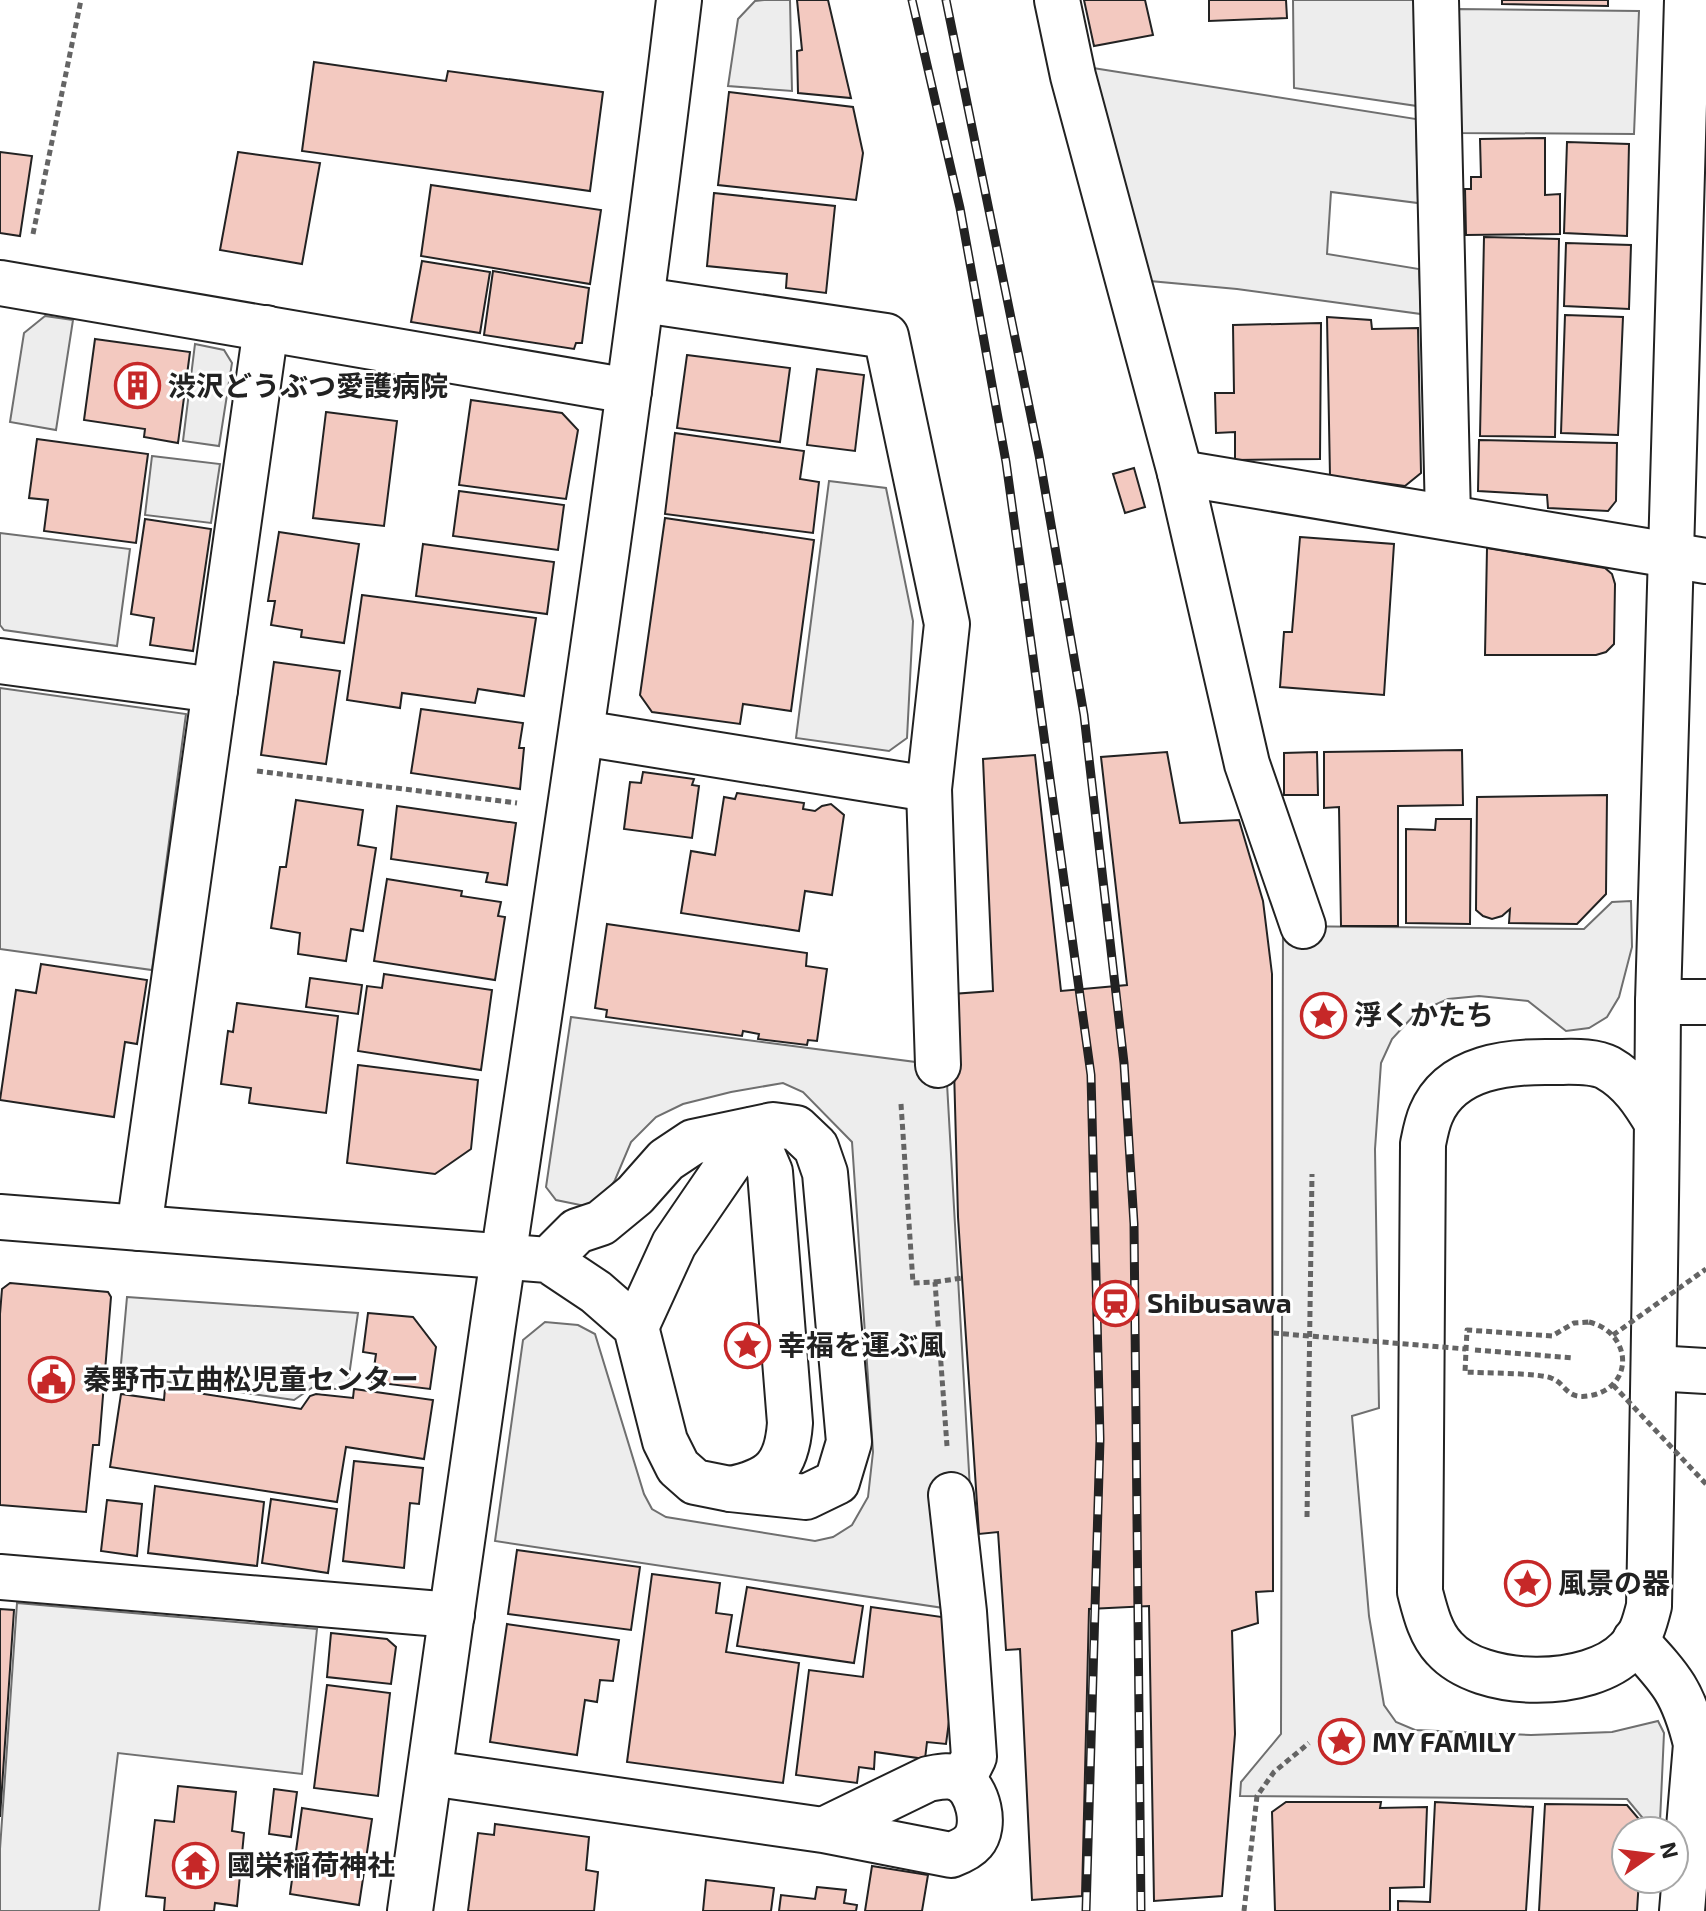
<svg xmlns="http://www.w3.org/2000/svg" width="1706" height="1911" font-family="'Exo 2','Noto Sans JP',sans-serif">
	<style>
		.green { fill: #eee; stroke: #6f6f6f; stroke-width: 2 }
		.parking { fill: #ededed; stroke: #6f6f6f; stroke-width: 2 }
		.building { fill: #f3c9c0; stroke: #222; stroke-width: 2 }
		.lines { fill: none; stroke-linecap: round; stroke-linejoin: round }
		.minor-casing { stroke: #222; stroke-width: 48 }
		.major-casing { stroke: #222; stroke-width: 48 }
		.path { stroke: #646464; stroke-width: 5; stroke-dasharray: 6 4; stroke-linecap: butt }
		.minor { stroke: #fff; stroke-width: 44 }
		.major { stroke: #fff; stroke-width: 44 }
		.rail-casing { stroke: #222; stroke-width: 9 }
		.rail { stroke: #fff; stroke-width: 6; stroke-dasharray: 18; stroke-linecap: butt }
		.path-bridge { stroke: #646464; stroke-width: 5; stroke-dasharray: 6 4; stroke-linecap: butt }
		.labels { text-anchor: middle; stroke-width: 6; stroke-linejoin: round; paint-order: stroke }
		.poi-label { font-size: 28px; font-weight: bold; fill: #222; stroke: #fff; text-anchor: start }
	</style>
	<rect width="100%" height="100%" fill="#fff"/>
	<path class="green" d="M17,1603L317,1629L302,1774L118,1753L99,1911H0V1849Z"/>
	<g class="parking">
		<path d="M764,0H790L792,91L728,86L738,19L755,1Z"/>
		<path d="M1293,0H1414L1417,106L1294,88Z"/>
		<path d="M1457,9L1639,11L1634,134L1459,133Z"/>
		<path d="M1093,68L1416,119L1418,203L1331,192L1327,254L1419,269L1421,314L1237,289L1150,281Z"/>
		<path d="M45,316L73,320L56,430L10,422L24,333Z"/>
		<path d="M195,344L224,350L232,363L219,446L183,441Z"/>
		<path d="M152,456L220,464L211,523L145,515Z"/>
		<path d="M829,481L886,488L913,621L907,738L889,751L796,738Z"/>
		<path d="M0,533L130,549L117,646L4,630L0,625Z"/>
		<path d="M0,688L186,714L152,970L0,949Z"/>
		<path d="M1631,901L1632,947L1619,997L1607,1017L1589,1028L1566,1031L1528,1001L1479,996L1448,999L1416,1013L1392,1039L1381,1063L1375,1149L1379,1408L1352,1416L1369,1616L1384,1705L1396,1722L1415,1730L1531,1735L1612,1732L1658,1721L1664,1733L1660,1822H1646L1627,1799L1240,1796L1241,1782L1281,1734L1283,926L1584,929L1612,902Z"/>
		<path d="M571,1017L946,1066L977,1613L495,1541L523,1340L545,1322L578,1325L595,1334L644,1494L652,1509L666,1517L815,1541L833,1537L852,1525L868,1497L873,1452L852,1142L803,1092L783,1083L731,1092L683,1104L656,1117L631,1142L615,1180L601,1201L585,1206L556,1200L546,1187Z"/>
		<path d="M127,1297L358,1313L347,1390L313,1387L294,1400L120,1375Z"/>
	</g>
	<g class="building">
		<path d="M797,0H828L851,98L798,93L797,51L802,50Z"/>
		<path d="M1084,0H1145L1153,35L1094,46Z"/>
		<path d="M1209,0H1286L1287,18L1209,21Z"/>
		<path d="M1502,0H1608V6L1502,4Z"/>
		<path d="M314,62L446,81L448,71L603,92L590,191L302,151Z"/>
		<path d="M729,92L853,107L863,153L856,200L718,185Z"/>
		<path d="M1545,138V195L1560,194V234L1466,235L1465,189H1471V177H1481L1480,139Z"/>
		<path d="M1567,142L1629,144L1627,236L1564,233Z"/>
		<path d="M0,152L32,156L20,236L0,233Z"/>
		<path d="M238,152L320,163L302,264L220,250Z"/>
		<path d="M431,185L601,210L590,284L421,256Z"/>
		<path d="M714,193L835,206L826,293L786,288L787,274L707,266Z"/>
		<path d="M1484,237L1559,239L1555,437L1480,436Z"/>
		<path d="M1566,243L1631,245L1629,309L1564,306Z"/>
		<path d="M422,261L490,272L480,333L411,322Z"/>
		<path d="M493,271L589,288L582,343H576L574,349L484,335Z"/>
		<path d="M1565,315L1623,317L1618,435L1561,433Z"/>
		<path d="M1327,317L1371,320L1372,329L1418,328L1421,473L1405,486L1330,476Z"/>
		<path d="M1321,323L1320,459L1235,460V432L1216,433L1215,393H1234L1233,325Z"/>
		<path d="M95,339L190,352L178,443L144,437L145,429L84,420Z"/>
		<path d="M687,355L790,368L780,442L677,428Z"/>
		<path d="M817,369L864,375L855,451L807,445Z"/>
		<path d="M471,400L562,413L578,430L566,499L459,485Z"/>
		<path d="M326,412L397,421L384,526L313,518Z"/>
		<path d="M675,433L804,451L800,479L819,482L813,533L665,514Z"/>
		<path d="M37,439L148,454L136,543L44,531L48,500L29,498Z"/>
		<path d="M1479,440L1617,443L1616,501L1608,511L1548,508L1547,495L1478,491Z"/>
		<path d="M1134,468L1145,507L1125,513L1113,474Z"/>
		<path d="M459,491L564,505L558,550L453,536Z"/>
		<path d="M665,518L814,540L791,711L743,704L740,724L652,712L640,695Z"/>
		<path d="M145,519L211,529L193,651L150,645L154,618L131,614Z"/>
		<path d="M279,532L359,544L344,643L301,637L302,630L271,625L275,601H268Z"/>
		<path d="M1300,537L1394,544L1384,695L1280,687L1284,632H1292Z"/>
		<path d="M423,544L554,562L547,614L416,596Z"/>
		<path d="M1487,548L1605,568L1612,574L1615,584L1614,644L1606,652L1596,655H1485Z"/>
		<path d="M362,595L536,618L524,696L478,689L475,703L402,693L400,708L347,700Z"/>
		<path d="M274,662L340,671L326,764L261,755Z"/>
		<path d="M421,709L523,723L519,748H524L520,789L411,773Z"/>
		<path d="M1462,750L1463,805L1398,806V926H1341L1339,807L1324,808V752Z"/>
		<path d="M1167,752L1180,823L1239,820L1263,901L1272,974L1273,1591L1256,1592L1258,1623L1232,1631L1235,1734L1222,1896L1154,1901L1149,1606L1089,1609L1082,1896L1032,1900L1020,1649L1006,1650L998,1532L979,1534L958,1217L952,994L993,991L983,759L1035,755L1061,991L1127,985L1101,757Z"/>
		<path d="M1317,752L1318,795H1284V753Z"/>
		<path d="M643,772L694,779L692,785L699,786L692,838L624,829L630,782L641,783Z"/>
		<path d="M737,793L804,803L803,809L815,811L822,806L831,804L844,815L832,895L805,891L799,931L681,913L691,851L715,855L724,797L735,799Z"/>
		<path d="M1607,795L1606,894L1577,924L1509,923L1510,909L1502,916L1492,919L1483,916L1476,910L1477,797Z"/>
		<path d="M296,800L363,810L358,845L376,848L363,931L351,929L346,961L298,954L300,933L271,928L280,867H286Z"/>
		<path d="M397,806L516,823L507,885L486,882L488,873L391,859Z"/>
		<path d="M1436,819H1471L1470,924L1406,923V829L1435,830Z"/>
		<path d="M387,879L462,891L461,896L501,902L498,916L505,917L495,980L374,961Z"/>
		<path d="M607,924L807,953L806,966L827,969L817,1041L808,1040L807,1045L758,1039L759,1034L743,1031L742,1036L606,1017L607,1010L595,1008Z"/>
		<path d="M41,964L147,980L137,1044L125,1042L114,1117L0,1100L16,990L36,993Z"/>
		<path d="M384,974L492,990L481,1070L358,1051L367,986L382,988Z"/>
		<path d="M310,978L362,985L358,1014L306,1007Z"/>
		<path d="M237,1003L338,1016L326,1113L249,1103L251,1088L221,1084L228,1031L233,1032Z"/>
		<path d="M358,1065L478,1080L471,1149L435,1174L347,1163Z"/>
		<path d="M10,1283L108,1292L111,1297L99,1445H93L86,1512L0,1505V1314L2,1289Z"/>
		<path d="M368,1313L413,1317L436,1347L430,1389L372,1382L376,1354L363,1352Z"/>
		<path d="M165,1388L301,1409L310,1396L316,1394L353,1398L354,1389L433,1400L424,1459L346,1447L337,1502L110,1467L121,1394L164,1400Z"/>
		<path d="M354,1461L423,1468L419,1504L410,1503L404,1568L343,1561Z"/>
		<path d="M155,1486L264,1502L257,1566L148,1553Z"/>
		<path d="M271,1499L337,1509L328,1573L262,1563Z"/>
		<path d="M107,1500L142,1504L137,1556L101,1551Z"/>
		<path d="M517,1550L640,1567L631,1630L508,1614Z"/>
		<path d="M652,1574L720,1583L716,1613L732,1615L726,1652L799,1663L783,1783L627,1762Z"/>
		<path d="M747,1587L863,1606L854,1663L737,1646Z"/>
		<path d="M871,1607L949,1618L945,1661L957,1662L946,1744L927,1742L925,1759L875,1752L874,1769L859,1767L857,1783L796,1775L809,1670L863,1677Z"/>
		<path d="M0,1609L14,1610L0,1817Z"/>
		<path d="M507,1624L619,1640L613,1681L600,1680L597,1702L585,1700L577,1755L490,1742Z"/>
		<path d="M331,1633L387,1639L396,1647L391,1684L327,1677Z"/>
		<path d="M327,1685L390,1693L378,1796L314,1788Z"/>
		<path d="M178,1786L236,1792L232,1831L244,1833L237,1906L215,1903L214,1911H164L165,1898L146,1896L155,1820L174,1822Z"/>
		<path d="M274,1789L297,1792L291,1837L269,1834Z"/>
		<path d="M1286,1802H1381L1380,1808L1427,1807L1424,1887L1390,1888V1911H1275L1272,1812Z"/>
		<path d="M1435,1802L1533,1807L1526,1911H1398V1901L1430,1902Z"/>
		<path d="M1545,1804L1627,1805L1644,1825L1643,1831H1626V1879H1639L1637,1911H1539Z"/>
		<path d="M302,1808L372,1819L359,1905L290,1894Z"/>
		<path d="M495,1824L589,1837L586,1870L598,1872L594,1911H468L478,1833L494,1835Z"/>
		<path d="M872,1866L928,1875L922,1911H865Z"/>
		<path d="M706,1880L774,1888L771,1911H703Z"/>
		<path d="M817,1887L846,1890L844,1903L857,1905L856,1911H779L781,1895L815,1899Z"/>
	</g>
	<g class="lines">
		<defs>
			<g id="minor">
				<path d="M1057,0L1073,76L1180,473L1247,764L1303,926"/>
				<path d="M1436,0L1448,517"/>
				<path d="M0,283L629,391"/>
				<path d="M1180,473L1706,561"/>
				<path d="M0,661L215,690"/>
				<path d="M582,733L929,789L947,624L886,336L643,300"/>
				<path d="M929,789L938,1065"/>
				<path d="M1658,1002H1706"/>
				<path d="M1657,1123C1644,1101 1631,1081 1608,1068C1593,1060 1571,1062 1554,1062C1510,1061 1451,1066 1431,1114C1427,1123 1425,1134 1423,1144L1420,1592C1425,1611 1430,1633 1444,1648C1481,1690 1590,1690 1628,1650C1641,1638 1645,1622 1649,1606C1653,1404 1657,1203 1658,1002L1687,0"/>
				<path d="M0,1217L548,1260L596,1292L636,1327L665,1441L678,1467L695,1482L730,1489L806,1497L837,1482L849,1442L825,1173L816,1147L796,1128L773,1125L693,1142L666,1160L635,1195L601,1223L577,1231L548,1260"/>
				<path d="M139,1228L266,328"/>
				<path d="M636,1327L674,1244L752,1130"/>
				<path d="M731,1489C773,1480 787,1466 790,1423L770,1172L752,1130"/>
				<path d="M951,1495L964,1612L974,1757L962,1781"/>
				<path d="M0,1577L452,1615"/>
				<path d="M1635,1640C1671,1679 1683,1691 1696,1744L1682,1911"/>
				<path d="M430,1773L823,1830L928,1779C939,1777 949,1774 960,1779C978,1789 987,1826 973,1842C968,1848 959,1852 951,1855L823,1830"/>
				<path d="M410,1911C438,1716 464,1520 493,1325C559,884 626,443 679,0"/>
			</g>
			<path id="major" d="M1654,1368L1706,1371"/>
		</defs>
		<use href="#minor" class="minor-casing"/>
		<use href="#major" class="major-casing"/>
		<g class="path">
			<path d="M33,234L81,0"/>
			<path d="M257,771L517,803"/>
			<path d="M901,1104L913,1283L935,1282L947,1446"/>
			<path d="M935,1282L962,1278"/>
			<path d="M1589,1322C1633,1333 1635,1389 1588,1396C1565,1399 1567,1384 1551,1378C1540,1373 1481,1373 1465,1372L1467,1330L1552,1336L1574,1323Z"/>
			<path d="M1475,1350L1574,1358"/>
			<path d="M1307,1517L1312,1174"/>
			<path d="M1244,1911L1257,1796L1274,1772L1309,1743"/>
		</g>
		<use href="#minor" class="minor"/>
		<use href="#major" class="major"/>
		<defs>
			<g id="rail">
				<path d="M912,0L960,208L1006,462L1091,1075L1100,1439L1086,1911"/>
				<path d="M946,0L1039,455L1084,715L1124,1063L1134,1224L1141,1911"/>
			</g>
		</defs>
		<use href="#rail" class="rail-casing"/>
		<use href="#rail" class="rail"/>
		<g class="path-bridge">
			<path d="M1273,1333L1466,1349"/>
			<path d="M1613,1335L1706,1269"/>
			<path d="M1613,1385L1706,1484"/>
		</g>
	</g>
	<defs>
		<symbol id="building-ring" viewBox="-11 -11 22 22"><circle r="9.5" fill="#fff" stroke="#c62828" stroke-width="1.5"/><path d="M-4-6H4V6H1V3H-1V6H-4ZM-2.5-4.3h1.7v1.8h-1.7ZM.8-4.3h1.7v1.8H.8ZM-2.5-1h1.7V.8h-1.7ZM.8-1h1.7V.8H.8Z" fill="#c62828"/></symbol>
		<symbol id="sight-ring" viewBox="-11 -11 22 22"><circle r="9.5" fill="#fff" stroke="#c62828" stroke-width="1.5"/><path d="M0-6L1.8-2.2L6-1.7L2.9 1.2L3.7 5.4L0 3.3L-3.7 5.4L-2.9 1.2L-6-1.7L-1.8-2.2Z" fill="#c62828"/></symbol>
		<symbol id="station-ring" viewBox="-11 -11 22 22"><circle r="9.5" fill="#fff" stroke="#c62828" stroke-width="1.5"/><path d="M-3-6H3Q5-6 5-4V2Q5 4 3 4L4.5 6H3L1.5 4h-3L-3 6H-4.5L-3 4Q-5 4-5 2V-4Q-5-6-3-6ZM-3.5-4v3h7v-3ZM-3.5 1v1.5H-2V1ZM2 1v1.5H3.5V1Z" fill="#c62828"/></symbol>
		<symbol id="civic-ring" viewBox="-11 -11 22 22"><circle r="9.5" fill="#fff" stroke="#c62828" stroke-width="1.5"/><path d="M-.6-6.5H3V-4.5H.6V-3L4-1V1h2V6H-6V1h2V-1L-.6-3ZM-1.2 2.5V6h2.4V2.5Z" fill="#c62828"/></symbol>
		<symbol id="temple-ring" viewBox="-11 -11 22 22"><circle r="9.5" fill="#fff" stroke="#c62828" stroke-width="1.5"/><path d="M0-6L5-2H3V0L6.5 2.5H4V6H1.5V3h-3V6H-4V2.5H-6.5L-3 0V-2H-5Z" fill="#c62828"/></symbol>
	</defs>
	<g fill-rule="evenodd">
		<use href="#building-ring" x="112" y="360" width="51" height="51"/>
		<use href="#sight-ring" x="1298" y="990" width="51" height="51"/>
		<use href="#station-ring" x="1090" y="1278" width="51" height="51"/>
		<use href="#sight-ring" x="722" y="1320" width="51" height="51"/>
		<use href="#civic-ring" x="26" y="1354" width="51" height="51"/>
		<use href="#sight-ring" x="1502" y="1558" width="51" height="51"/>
		<use href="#sight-ring" x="1316" y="1716" width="51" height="51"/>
		<use href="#temple-ring" x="170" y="1840" width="51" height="51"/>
	</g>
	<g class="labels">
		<g class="poi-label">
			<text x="168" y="396">渋沢どうぶつ愛護病院</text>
			<text x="1354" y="1025">浮くかたち</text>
			<text x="1147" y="1313">Shibusawa</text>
			<text x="778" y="1355">幸福を運ぶ風</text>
			<text x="83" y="1389">秦野市立曲松児童センター</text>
			<text x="1558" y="1593">風景の器</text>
			<text x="1372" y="1752">MY FAMILY</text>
			<text x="227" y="1875">國栄稲荷神社</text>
		</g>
	</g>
	<g transform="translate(1650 1855) rotate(76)"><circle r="38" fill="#ffffff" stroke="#a7a7a7" stroke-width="2"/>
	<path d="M0-6L14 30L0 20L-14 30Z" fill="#c62828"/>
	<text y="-12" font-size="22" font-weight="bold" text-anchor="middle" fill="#222222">N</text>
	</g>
</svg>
